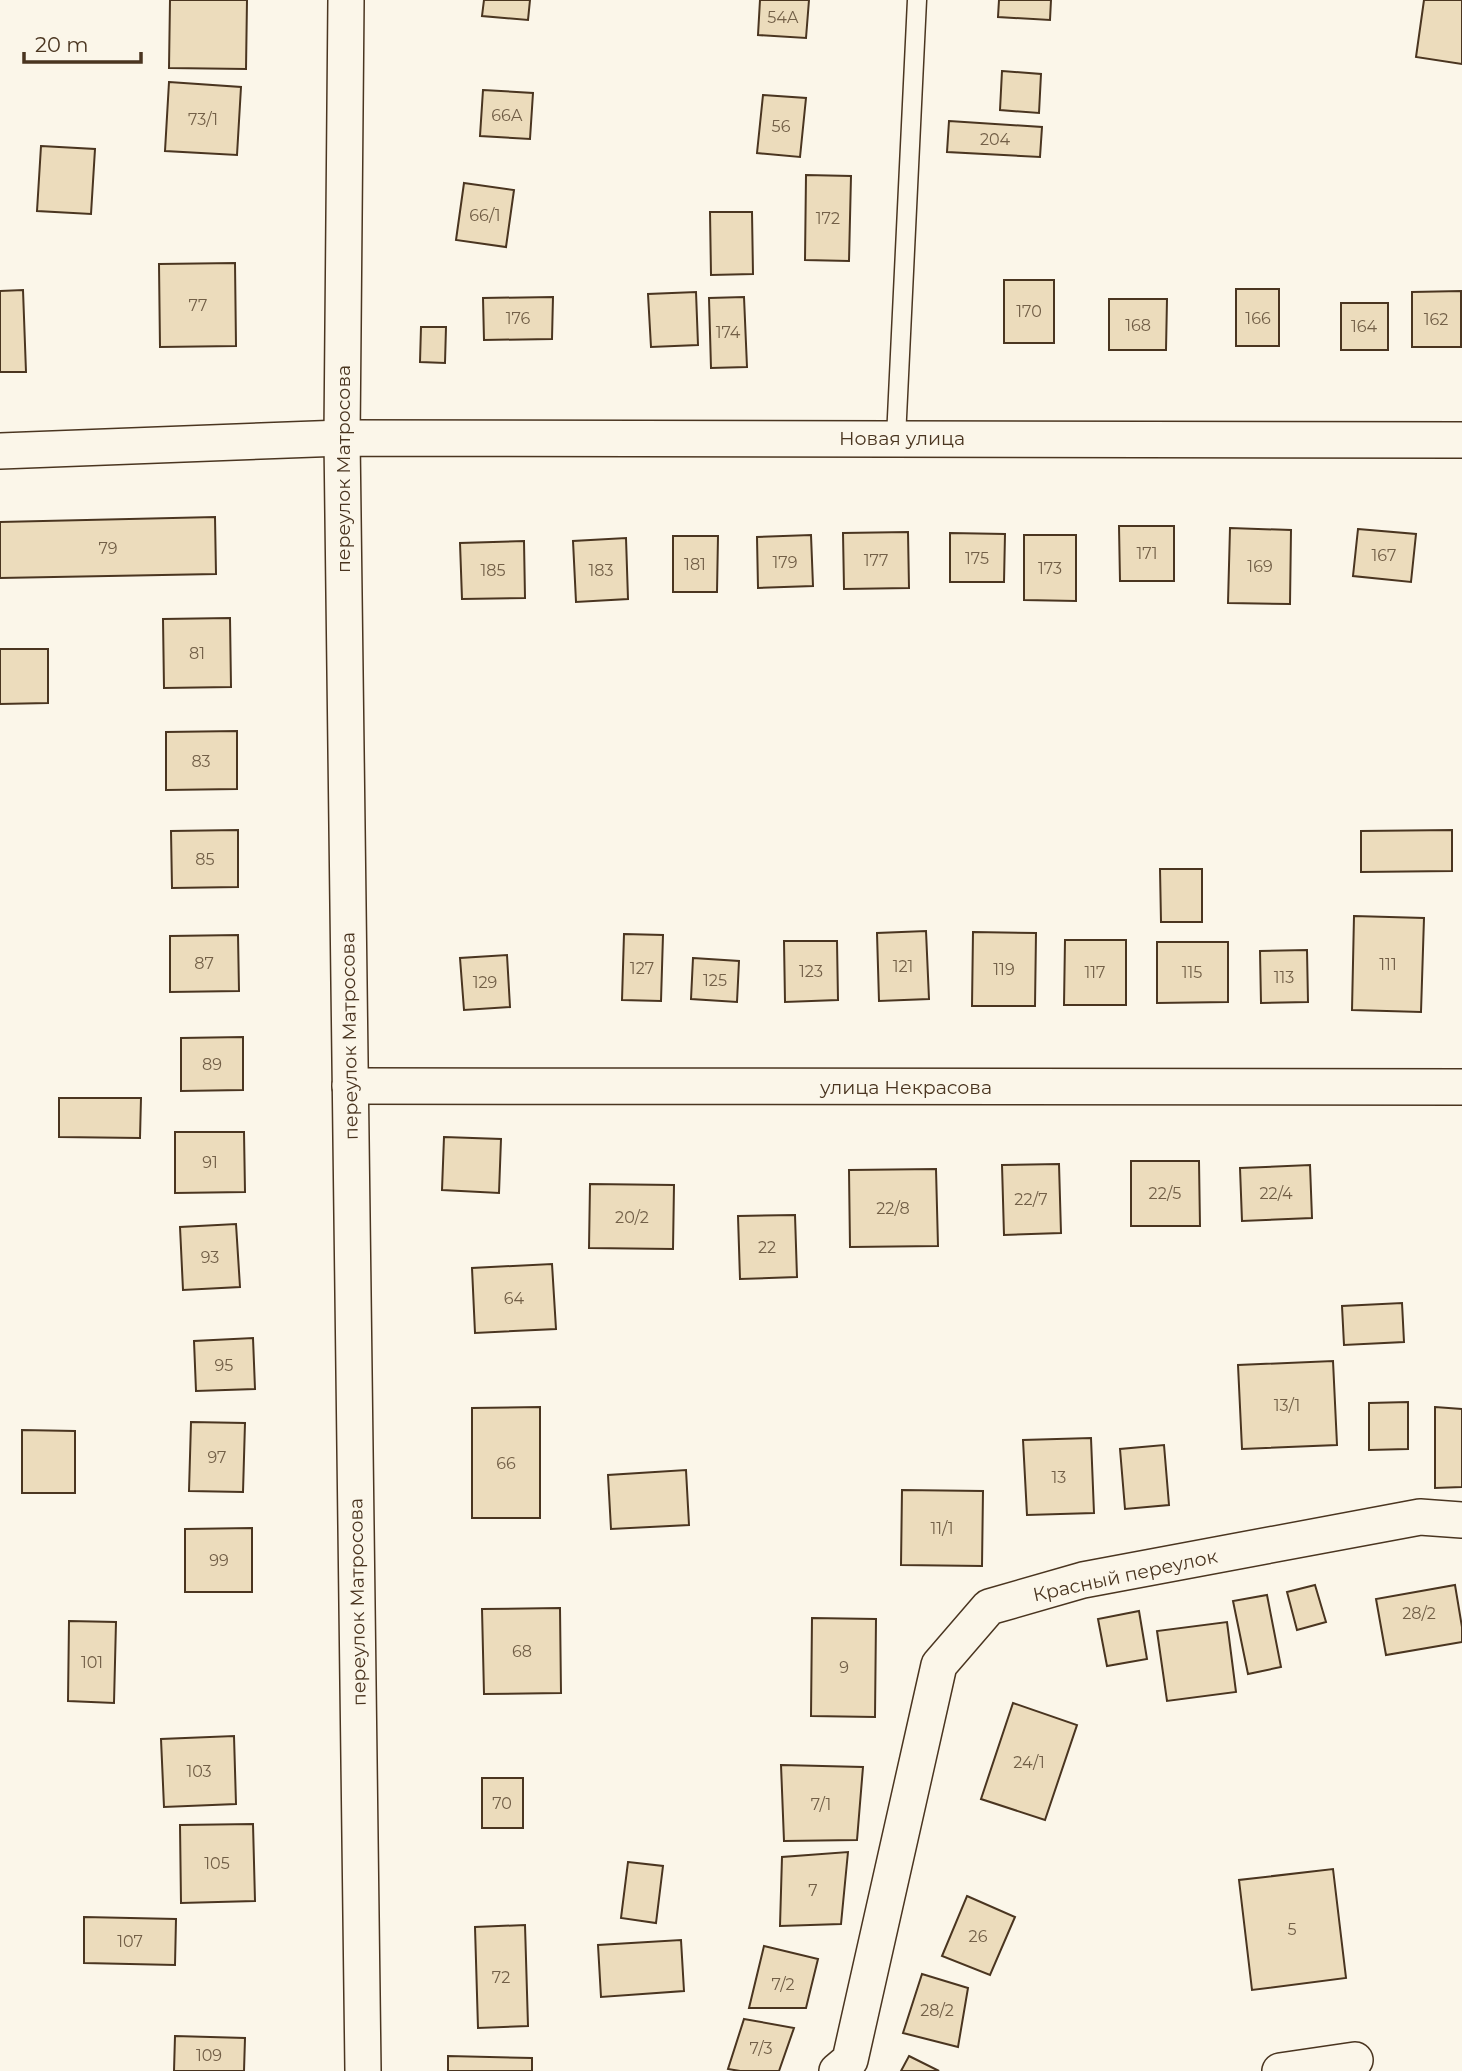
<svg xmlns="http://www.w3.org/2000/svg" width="1462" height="2071" font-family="Montserrat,sans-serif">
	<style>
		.building { fill: #ecdcbc; stroke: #4a3520; stroke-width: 2 }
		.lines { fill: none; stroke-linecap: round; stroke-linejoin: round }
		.lane-casing { stroke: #4a3520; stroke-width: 21 }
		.street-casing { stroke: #4a3520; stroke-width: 38 }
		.lane { stroke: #fbf6e9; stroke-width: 18 }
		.street { stroke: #fbf6e9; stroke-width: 35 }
		.labels { text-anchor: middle; stroke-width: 5; stroke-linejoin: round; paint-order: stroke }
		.number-label { font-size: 16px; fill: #725f47 }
		.street-label { font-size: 19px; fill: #4a3520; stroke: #fbf6e9 }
	</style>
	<rect width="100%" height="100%" fill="#fbf6e9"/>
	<g class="building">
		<path d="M170,0H247L246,69L169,68Z"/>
		<path d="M484,0H530L528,20L482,16Z"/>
		<path d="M760,0H809L806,38L758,35Z"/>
		<path d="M999,0H1051L1050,20L998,17Z"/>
		<path d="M1424,0H1462V64L1416,57Z"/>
		<path d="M1002,71L1041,74L1039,113L1000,110Z"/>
		<path d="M169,82L241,87L237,155L165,151Z"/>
		<path d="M483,90L533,93L530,139L480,136Z"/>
		<path d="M763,95L806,98L800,157L757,153Z"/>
		<path d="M949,121L1042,127L1040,157L947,152Z"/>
		<path d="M41,146L95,149L91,214L37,211Z"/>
		<path d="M806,175L851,176L849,261L805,260Z"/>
		<path d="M464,183L514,190L506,247L456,240Z"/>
		<path d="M710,212H752L753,274L711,275Z"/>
		<path d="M235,263L236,346L160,347L159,264Z"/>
		<rect x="1004" y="280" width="50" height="63"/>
		<rect x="1236" y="289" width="43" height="57"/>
		<path d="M23,290L26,372H0V291Z"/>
		<path d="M1461,291V347H1412V292Z"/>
		<path d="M696,292L698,345L651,347L648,294Z"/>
		<path d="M553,297L552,339L484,340L483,298Z"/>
		<path d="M744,297L747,367L711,368L709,298Z"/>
		<path d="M1109,299H1167L1166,350H1109Z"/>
		<rect x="1341" y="303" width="47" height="47"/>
		<path d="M421,327H446L445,363L420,362Z"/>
		<path d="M215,517L216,574L0,578V522Z"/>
		<path d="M1119,526H1174V581H1120Z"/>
		<path d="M1230,528L1291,530L1290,604L1228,603Z"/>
		<path d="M1358,529L1416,534L1411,582L1353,576Z"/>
		<path d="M908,532L909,588L844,589L843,533Z"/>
		<path d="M950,533L1005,534L1004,582H950Z"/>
		<path d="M811,535L813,586L758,588L757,537Z"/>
		<path d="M1024,535H1076V601L1024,600Z"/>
		<path d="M673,536H718L717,592H673Z"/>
		<path d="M626,538L628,599L576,602L573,541Z"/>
		<path d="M524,541L525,598L462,599L460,543Z"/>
		<path d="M230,618L231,687L164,688L163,619Z"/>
		<path d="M0,649H48V703L0,704Z"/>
		<path d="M237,731V789L166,790V732Z"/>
		<path d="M238,830V887L172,888L171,831Z"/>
		<path d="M1452,830V871L1361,872V831Z"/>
		<path d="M1160,869H1202V922H1161Z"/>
		<path d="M1354,916L1424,918L1421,1012L1352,1010Z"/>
		<path d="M926,931L929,999L879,1001L877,933Z"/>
		<path d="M973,932L1036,933L1035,1006H972Z"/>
		<path d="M624,934L663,935L661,1001L622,1000Z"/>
		<path d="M238,935L239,991L170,992V936Z"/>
		<path d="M1065,940H1126V1005H1064Z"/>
		<path d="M784,941H837L838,1000L785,1002Z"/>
		<path d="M1157,942H1228V1002L1157,1003Z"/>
		<path d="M1307,950L1308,1002L1261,1003L1260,951Z"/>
		<path d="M507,955L510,1007L464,1010L460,958Z"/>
		<path d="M693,958L739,961L737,1002L691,999Z"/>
		<path d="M243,1037V1090L181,1091V1038Z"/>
		<path d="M59,1098H141L140,1138L59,1137Z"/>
		<path d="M175,1132H244L245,1192L175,1193Z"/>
		<path d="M444,1137L501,1139L499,1193L442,1190Z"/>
		<path d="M1131,1161H1199L1200,1226H1131Z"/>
		<path d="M1059,1164L1061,1233L1004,1235L1002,1165Z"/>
		<path d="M1310,1165L1312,1218L1242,1221L1240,1168Z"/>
		<path d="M936,1169L938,1246L850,1247L849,1170Z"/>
		<path d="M590,1184L674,1185L673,1249L589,1248Z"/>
		<path d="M795,1215L797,1277L740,1279L738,1216Z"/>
		<path d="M236,1224L240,1287L183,1290L180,1227Z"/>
		<path d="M552,1264L556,1329L475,1333L472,1268Z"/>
		<path d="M1402,1303L1404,1342L1344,1345L1342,1306Z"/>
		<path d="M253,1338L255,1389L196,1391L194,1341Z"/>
		<path d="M1333,1361L1337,1445L1242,1449L1238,1365Z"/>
		<path d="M1408,1402V1449L1369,1450V1403Z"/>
		<path d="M540,1407V1518H472V1408Z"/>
		<path d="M1435,1407L1462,1409V1487L1435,1488Z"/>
		<path d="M191,1422L245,1423L243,1492L189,1491Z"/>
		<path d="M22,1430L75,1431V1493H22Z"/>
		<path d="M1091,1438L1094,1513L1027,1515L1023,1440Z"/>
		<path d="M1164,1445L1169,1505L1125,1509L1120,1449Z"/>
		<path d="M686,1470L689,1525L611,1529L608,1475Z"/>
		<path d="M902,1490L983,1491L982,1566L901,1565Z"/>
		<path d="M252,1528V1592H185V1529Z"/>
		<path d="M1315,1585L1326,1622L1297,1630L1287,1592Z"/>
		<path d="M1455,1585L1462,1627V1642L1386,1655L1376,1599Z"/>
		<path d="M1267,1595L1281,1667L1248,1674L1233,1601Z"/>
		<path d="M560,1608L561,1693L484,1694L482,1609Z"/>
		<path d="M1139,1611L1147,1659L1107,1666L1098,1619Z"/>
		<path d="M812,1618L876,1619L875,1717L811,1716Z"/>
		<path d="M69,1621L116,1622L114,1703L68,1701Z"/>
		<path d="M1227,1622L1236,1692L1167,1701L1157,1631Z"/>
		<path d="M1013,1703L1077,1725L1045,1820L981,1799Z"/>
		<path d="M234,1736L236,1804L164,1807L161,1739Z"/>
		<path d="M781,1765L863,1767L857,1840L784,1841Z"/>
		<rect x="482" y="1778" width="41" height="50"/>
		<path d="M253,1824L255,1901L181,1903L180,1825Z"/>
		<path d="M848,1852L841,1924L780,1926L782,1857Z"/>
		<path d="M628,1862L663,1866L656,1923L621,1918Z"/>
		<path d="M1333,1869L1346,1978L1252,1990L1239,1880Z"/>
		<path d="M967,1896L1015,1917L990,1975L942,1956Z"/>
		<path d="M84,1917L176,1919L175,1965L84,1963Z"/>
		<path d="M525,1925L528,2026L478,2028L475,1927Z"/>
		<path d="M681,1940L684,1991L601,1997L598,1945Z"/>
		<path d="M764,1946L818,1959L806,2008H749Z"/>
		<path d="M922,1974L968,1988L958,2047L903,2033Z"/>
		<path d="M744,2019L794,2028L779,2071H740L728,2069Z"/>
		<path d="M175,2036L245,2038L244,2071H174Z"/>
		<path d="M448,2056L532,2058V2071H448Z"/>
		<path d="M909,2056L939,2071H901Z"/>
	</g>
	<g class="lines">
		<defs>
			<path id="lane" d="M896,438L917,0"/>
			<g id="street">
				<path d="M346,0L342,438L363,2071"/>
				<path d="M0,451L342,438L1462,440"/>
				<path d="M350,1086L1462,1087"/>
				<path d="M837,2071L850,2060L939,1665L989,1607L1083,1580L1420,1517L1462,1520"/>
				<path d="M1280,2071L1355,2060"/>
			</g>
		</defs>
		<use href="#lane" class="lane-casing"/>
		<use href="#street" class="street-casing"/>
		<use href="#lane" class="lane"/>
		<use href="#street" class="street"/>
	</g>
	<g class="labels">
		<g class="number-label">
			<text x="783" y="23">54А</text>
			<text x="507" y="121">66А</text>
			<text x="203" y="125">73/1</text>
			<text x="781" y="132">56</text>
			<text x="995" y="145">204</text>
			<text x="485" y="221">66/1</text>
			<text x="828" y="224">172</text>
			<text x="198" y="311">77</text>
			<text x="1029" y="317">170</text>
			<text x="518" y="324">176</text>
			<text x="1258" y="324">166</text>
			<text x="1436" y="325">162</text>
			<text x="1138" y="331">168</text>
			<text x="1364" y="332">164</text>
			<text x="728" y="338">174</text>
			<text x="108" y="554">79</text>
			<text x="1147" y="559">171</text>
			<text x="1384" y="561">167</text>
			<text x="977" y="564">175</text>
			<text x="876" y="566">177</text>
			<text x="785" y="568">179</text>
			<text x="695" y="570">181</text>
			<text x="1260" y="572">169</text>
			<text x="1050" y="574">173</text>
			<text x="493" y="576">185</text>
			<text x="601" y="576">183</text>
			<text x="197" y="659">81</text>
			<text x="201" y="767">83</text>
			<text x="205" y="865">85</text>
			<text x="204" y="969">87</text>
			<text x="1388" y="970">111</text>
			<text x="903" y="972">121</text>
			<text x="642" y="974">127</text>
			<text x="1004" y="975">119</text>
			<text x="811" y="977">123</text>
			<text x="1095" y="978">117</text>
			<text x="1192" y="978">115</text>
			<text x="1284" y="983">113</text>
			<text x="715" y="986">125</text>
			<text x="485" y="988">129</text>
			<text x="212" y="1070">89</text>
			<text x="210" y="1168">91</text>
			<text x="1165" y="1199">22/5</text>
			<text x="1276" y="1199">22/4</text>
			<text x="1031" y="1205">22/7</text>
			<text x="893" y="1214">22/8</text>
			<text x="632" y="1223">20/2</text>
			<text x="767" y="1253">22</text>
			<text x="210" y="1263">93</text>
			<text x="514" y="1304">64</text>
			<text x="224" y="1371">95</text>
			<text x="1287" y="1411">13/1</text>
			<text x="217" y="1463">97</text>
			<text x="506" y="1469">66</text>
			<text x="1059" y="1483">13</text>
			<text x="942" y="1534">11/1</text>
			<text x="219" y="1566">99</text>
			<text x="1419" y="1619">28/2</text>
			<text x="522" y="1657">68</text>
			<text x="92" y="1668">101</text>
			<text x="844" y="1673">9</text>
			<text x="1029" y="1768">24/1</text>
			<text x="199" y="1777">103</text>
			<text x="502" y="1809">70</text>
			<text x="821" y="1810">7/1</text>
			<text x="217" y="1869">105</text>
			<text x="813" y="1896">7</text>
			<text x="1292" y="1935">5</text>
			<text x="978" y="1942">26</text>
			<text x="130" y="1947">107</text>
			<text x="501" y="1983">72</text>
			<text x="783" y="1990">7/2</text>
			<text x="937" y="2016">28/2</text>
			<text x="761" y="2054">7/3</text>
			<text x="209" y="2061">109</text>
		</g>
		<g class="street-label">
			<text x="902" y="445">Новая улица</text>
			<text transform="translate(343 469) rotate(-90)" y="7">переулок Матросова</text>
			<text transform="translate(349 1036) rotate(-91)" y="7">переулок Матросова</text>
			<text x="906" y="1094">улица Некрасова</text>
			<text transform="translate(1125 1575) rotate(-12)" y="7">Красный переулок</text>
			<text transform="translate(357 1602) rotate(-91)" y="7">переулок Матросова</text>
		</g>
	</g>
	<path d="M24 52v10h117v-10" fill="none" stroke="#4a3520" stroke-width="3.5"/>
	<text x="35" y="52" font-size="21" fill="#4a3520" stroke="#fbf6e9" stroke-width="5" paint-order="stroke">20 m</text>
</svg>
